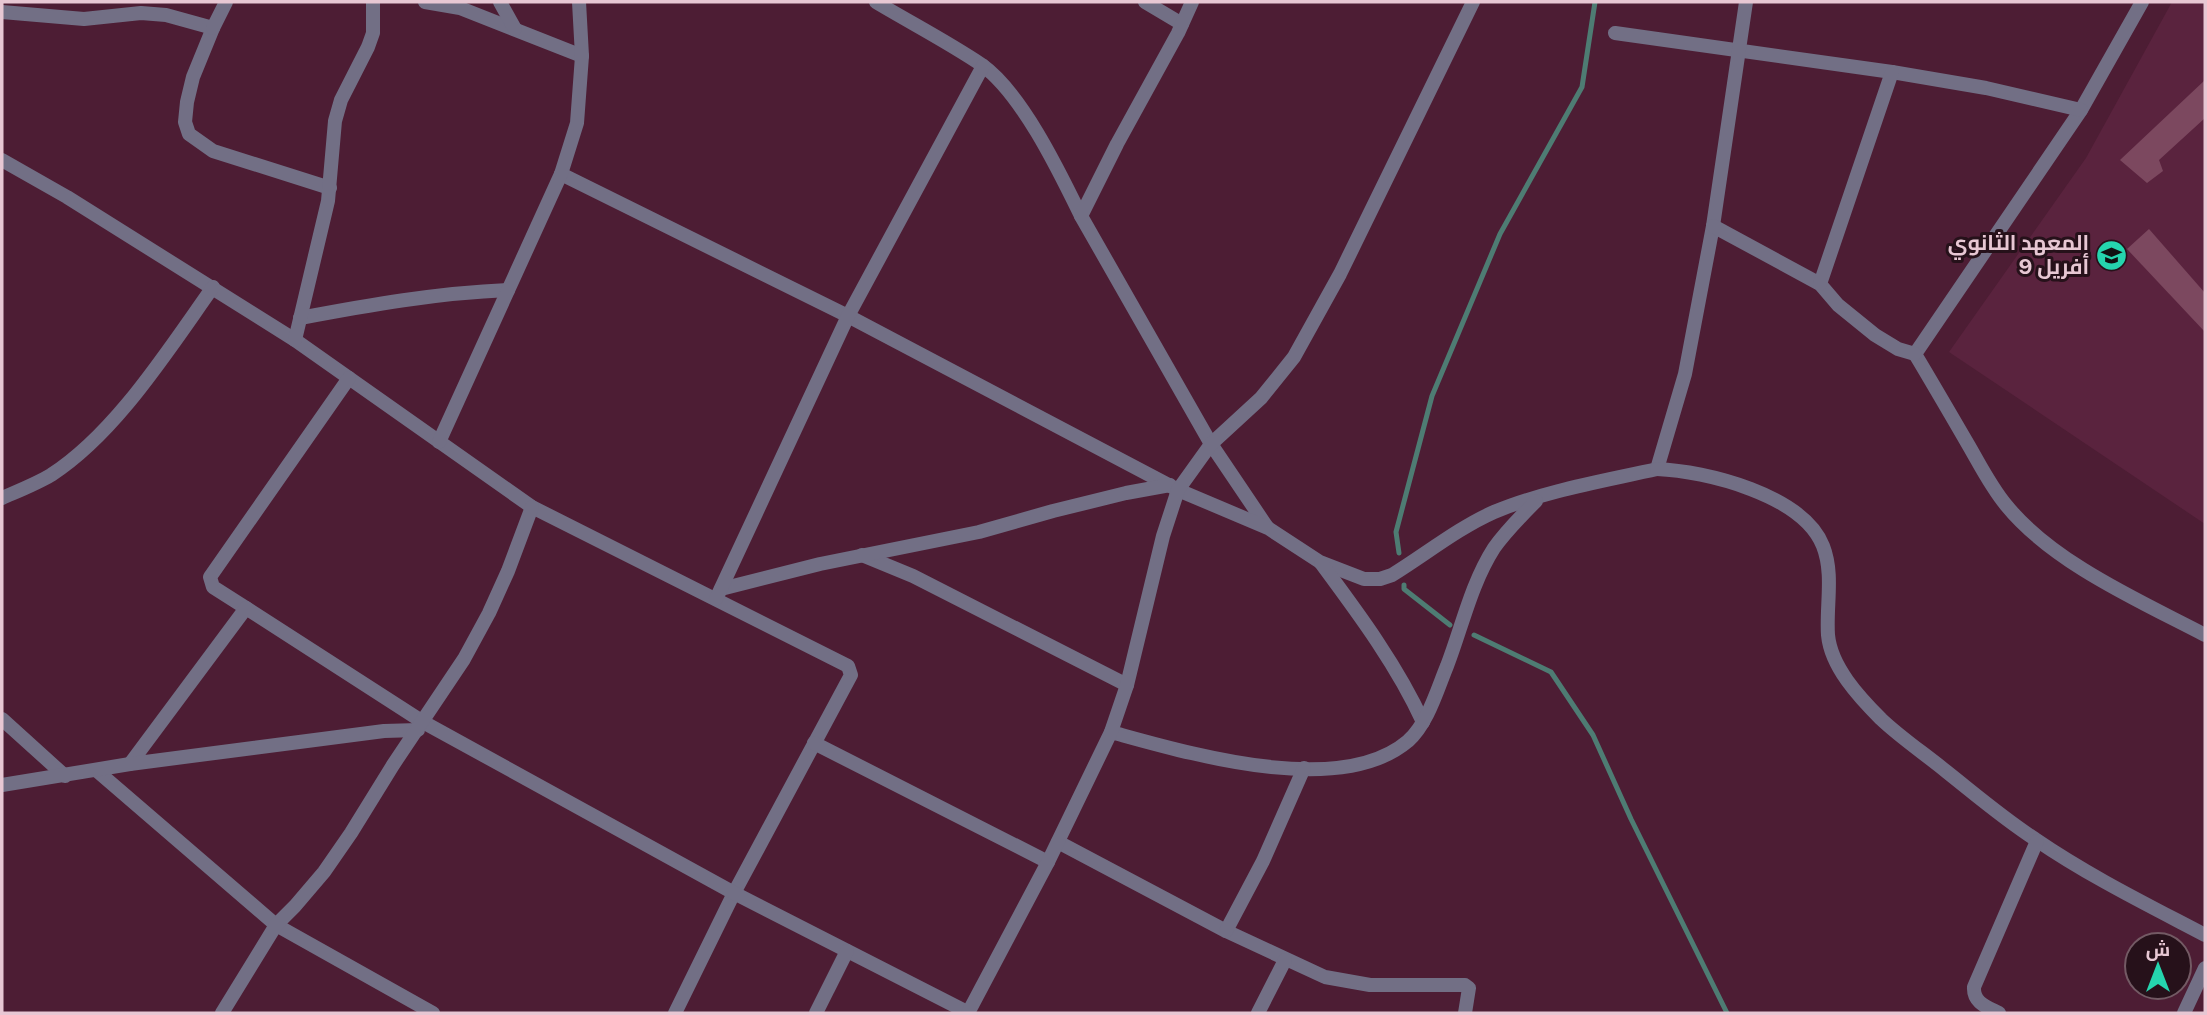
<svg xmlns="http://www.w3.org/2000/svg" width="2207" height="1015" font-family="'Public Sans',Cairo,sans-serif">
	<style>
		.built { fill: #5a233e }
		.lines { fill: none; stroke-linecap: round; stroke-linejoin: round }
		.stream { stroke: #4e7c73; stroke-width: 5 }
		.building { fill: #7c485f }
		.street { stroke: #726f85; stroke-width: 14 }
		.labels { text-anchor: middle; stroke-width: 6; stroke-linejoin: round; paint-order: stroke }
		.poi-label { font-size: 21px; font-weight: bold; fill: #e7c7d3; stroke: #26111a; text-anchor: end }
	</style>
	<rect width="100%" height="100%" fill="#4d1d34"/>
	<path class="built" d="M2172,2H2205V524L1949,352L2086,158Z"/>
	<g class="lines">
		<g class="stream">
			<path d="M1399,553L1396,532L1432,396L1500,234L1582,87L1595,2"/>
			<path d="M1404,585V589L1450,625"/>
			<path d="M1474,635L1551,672L1593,735L1631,819L1727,1013"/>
		</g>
	</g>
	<g class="building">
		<path d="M2205,80V118L2159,160L2163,171L2147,183L2120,160Z"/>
		<path d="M2149,229L2205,293V332L2127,249Z"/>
	</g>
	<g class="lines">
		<g class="street">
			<path d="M425,2L460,8L582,56"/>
			<path d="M500,2L515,29"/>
			<path d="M876,2C911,23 948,42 982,65C1022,94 1059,171 1081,216"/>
			<path d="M1145,2L1182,24"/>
			<path d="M1192,2L1178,33L1117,144L1081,216L1211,444L1267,527"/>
			<path d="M2142,2L2081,110L1915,354C1933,384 1951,415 1969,446C1980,465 1991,487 2006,505C2053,563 2140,601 2205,635"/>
			<path d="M2,12L84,19L141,13L166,15L213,28L193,77L187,102L185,122L189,134L213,151L330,188"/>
			<path d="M213,28L226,2"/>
			<path d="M1615,33L1892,72L1986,88L2081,110"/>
			<path d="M2,160L67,197L295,340L532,507L848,666L851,675L734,893L675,1013"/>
			<path d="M561,174L848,316L1178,490L1268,528L1320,562L1364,579H1380L1392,575C1426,554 1458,528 1494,512C1544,491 1604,481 1657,469L1685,374L1713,226L1746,2"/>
			<path d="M1713,226L1820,284L1838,305L1875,335L1898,349L1915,354"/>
			<path d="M1820,284L1892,72"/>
			<path d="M300,318C369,305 437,293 508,290"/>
			<path d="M295,340L328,201L335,121L341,100L368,47L373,33V2"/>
			<path d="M439,442L561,174L577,123L582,56L579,2"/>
			<path d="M1657,469C1706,471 1803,495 1823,546C1834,574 1826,605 1828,635C1831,667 1859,697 1881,719C1901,738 1925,754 1947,772C1976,795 2004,819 2035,839C2089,876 2148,905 2205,935"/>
			<path d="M2,498C18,491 36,484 51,475C116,433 168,350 213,287"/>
			<path d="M862,555L913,576L1127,685"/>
			<path d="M1321,563C1358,613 1397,665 1423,722"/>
			<path d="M721,589L820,564L979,532L1053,511L1126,493L1170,485"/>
			<path d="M716,599L848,316L983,66"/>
			<path d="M246,608L213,587L210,577L349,378"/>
			<path d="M2,719L65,776"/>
			<path d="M1111,732C1188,753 1340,799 1408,741C1428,723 1437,690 1447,666C1462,627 1471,584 1494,548C1506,531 1521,516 1536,501"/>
			<path d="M814,743L1048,862"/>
			<path d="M130,764L246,608L423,722L734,893L969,1013"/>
			<path d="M96,770L276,925L433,1013"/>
			<path d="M2,785L130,764L384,731L418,730"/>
			<path d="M1058,842L1226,931L1325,977L1370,985H1465L1469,988L1465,1013"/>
			<path d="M1226,931L1263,861L1304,768"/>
			<path d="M222,1013L276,925L295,906L324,872L351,833L393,765L464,659L489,613L508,571L532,507"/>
			<path d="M816,1013L847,951"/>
			<path d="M968,1013L1048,862L1111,732L1127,685L1163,536L1178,490L1211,444L1261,398L1294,357L1340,274L1473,2"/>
			<path d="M1258,1013L1285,960"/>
			<path d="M1999,1013C1987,1007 1973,1003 1974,987L2037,841"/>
			<path d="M2184,1013L2205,968"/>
		</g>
	</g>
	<defs>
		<symbol id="school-disc" viewBox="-11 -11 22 22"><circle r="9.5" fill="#25d5ae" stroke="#26111a"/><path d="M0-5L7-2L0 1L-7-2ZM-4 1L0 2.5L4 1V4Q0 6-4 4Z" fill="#111"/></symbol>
	</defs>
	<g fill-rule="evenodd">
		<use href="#school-disc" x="2094" y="238" width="35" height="35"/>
	</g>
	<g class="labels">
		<g class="poi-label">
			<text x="2089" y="250">المعهد الثانوي<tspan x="2089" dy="24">9 أفريل</tspan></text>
		</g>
	</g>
	<rect width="2207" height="1015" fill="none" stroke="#e7c7d3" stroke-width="7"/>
	<g transform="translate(2158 966)"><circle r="33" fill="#26111a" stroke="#735a64" stroke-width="2"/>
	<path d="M0-5L12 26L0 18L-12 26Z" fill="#25d5ae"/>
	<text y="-10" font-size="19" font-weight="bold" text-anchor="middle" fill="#e7c7d3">ش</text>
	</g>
</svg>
